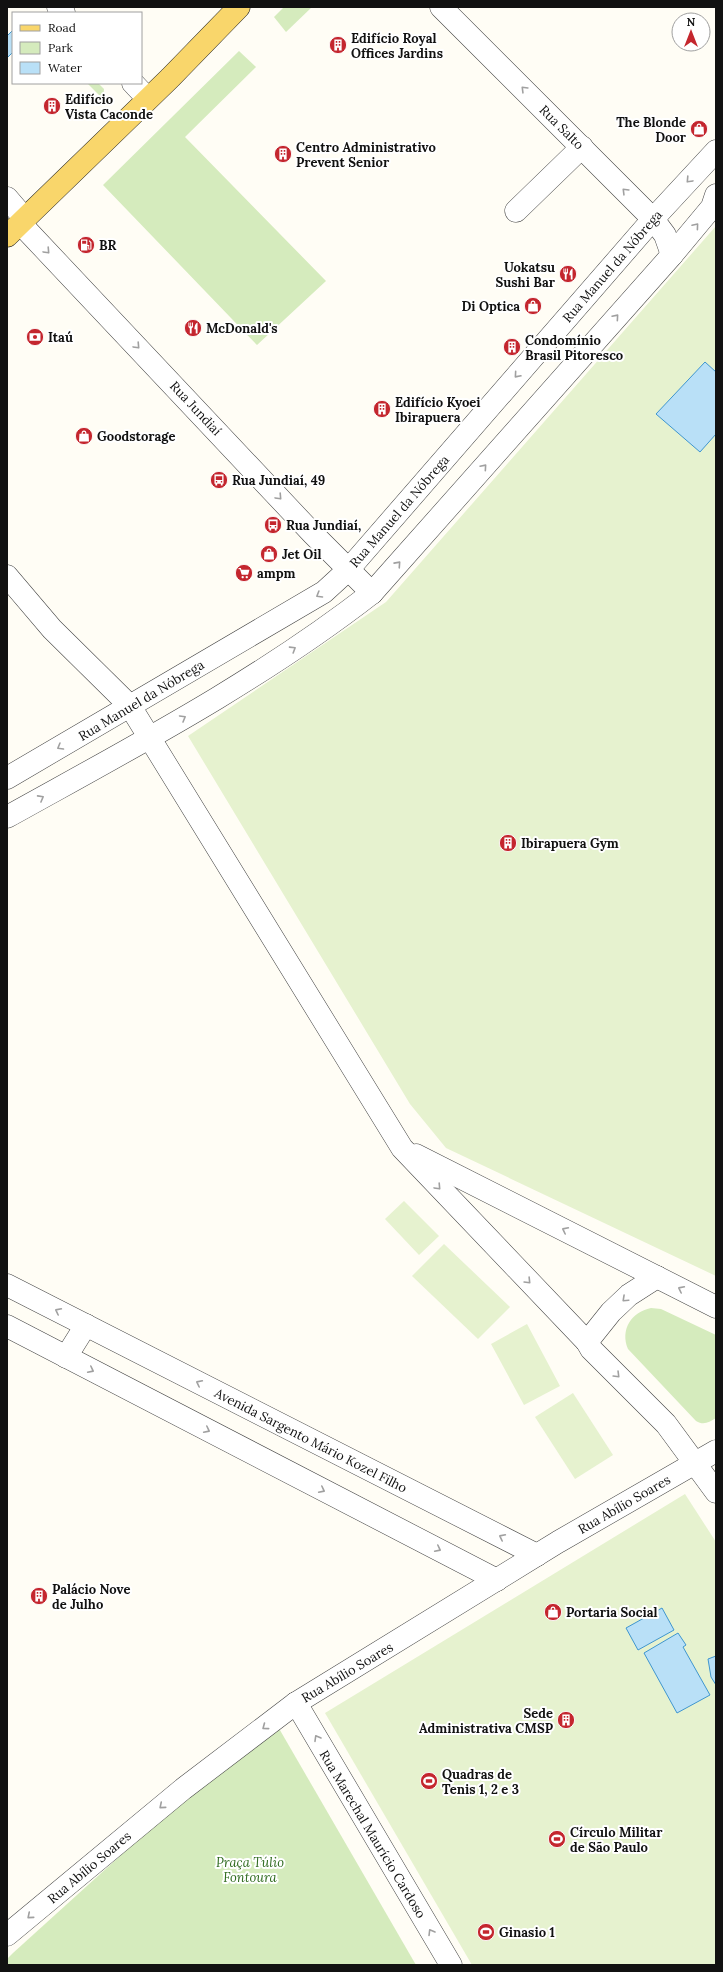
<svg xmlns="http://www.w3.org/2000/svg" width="723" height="1972" font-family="Lora,serif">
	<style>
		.green { fill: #d5ebbd }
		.pitch { fill: #e6f2cf }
		.water { fill: #b9e0f7; stroke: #3f96cf }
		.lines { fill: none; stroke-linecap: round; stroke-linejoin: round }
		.minor-casing { stroke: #444; stroke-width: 23 }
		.major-casing { stroke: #222; stroke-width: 23 }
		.minor { stroke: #fff; stroke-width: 22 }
		.major { stroke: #f9d66b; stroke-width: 22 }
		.oneway { stroke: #a0a0a0 }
		.labels { text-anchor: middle; stroke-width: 4; stroke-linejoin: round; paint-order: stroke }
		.poi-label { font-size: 13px; font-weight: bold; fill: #111; stroke: #fff; text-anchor: start }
		.street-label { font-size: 13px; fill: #111; stroke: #fff }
		.park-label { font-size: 13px; font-style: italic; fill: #2f6b1f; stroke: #fff }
	</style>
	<rect width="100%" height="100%" fill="#fffdf5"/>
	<g class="green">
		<path d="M284,7H312L286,32L274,17Z"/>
		<path d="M239,51L256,67L185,137L326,281L257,345L103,185Z"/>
		<path d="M87,83H98L104,89L103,99Z"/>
		<path d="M651,1308L661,1309L716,1335V1418C709,1422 704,1426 696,1421L628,1349C620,1330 631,1312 651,1308Z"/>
		<path d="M277,1725L416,1965H7V1959L13,1953L184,1798Z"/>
	</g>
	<g class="pitch">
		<path d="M716,226V1276L446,1148L410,1104L188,736L386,602Z"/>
		<path d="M404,1201L439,1236L419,1255L385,1219Z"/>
		<path d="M444,1244L510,1307L478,1339L412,1276Z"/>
		<path d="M527,1324L560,1386L524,1405L491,1344Z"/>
		<path d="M573,1393L613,1455L575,1479L535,1417Z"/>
		<path d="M685,1494L716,1542V1965H472L325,1713Z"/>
	</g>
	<g class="water">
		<path d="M13,30V52L7,58V36Z"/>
		<path d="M705,362L716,372V434L700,452L656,414Z"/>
		<path d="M662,1608L674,1630L638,1650L626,1628Z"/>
		<path d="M678,1633L686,1645L683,1647L710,1695L677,1713L644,1653Z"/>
		<path d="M716,1656V1685L711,1677L708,1659Z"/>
	</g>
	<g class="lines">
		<defs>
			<g id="minor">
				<path d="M58,7L64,13"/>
				<path d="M441,7L653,219L665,235L672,255"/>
				<path d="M133,83L148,99"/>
				<path d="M7,198L25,219"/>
				<path d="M516,211L582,147"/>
				<path d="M20,223L313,534L372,593"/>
				<path d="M7,576L52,629L130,706L402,1148L587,1342L591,1349L666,1424L716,1492"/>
				<path d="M7,778L324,592L348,570L653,219L716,151"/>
				<path d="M7,817C131,748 259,681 372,593L672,255L712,207L716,195"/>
				<path d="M416,1155L716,1307"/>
				<path d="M7,1285L537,1555"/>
				<path d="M7,1326L497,1580"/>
				<path d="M587,1342L611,1312L629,1295L657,1277"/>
				<path d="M66,1357L86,1325"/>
				<path d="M296,1703L451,1965"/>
				<path d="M7,1935L183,1789L296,1703L558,1542L716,1451"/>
			</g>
			<path id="major" d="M7,236L170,78L239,7"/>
		</defs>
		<use href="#minor" class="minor-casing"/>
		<use href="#major" class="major-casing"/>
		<use href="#minor" class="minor"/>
		<use href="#major" class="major"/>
	</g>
	<defs><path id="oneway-chevron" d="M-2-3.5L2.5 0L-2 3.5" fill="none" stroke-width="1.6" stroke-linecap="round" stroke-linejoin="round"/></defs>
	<g class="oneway">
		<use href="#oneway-chevron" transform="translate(524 89) rotate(-135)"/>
		<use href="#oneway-chevron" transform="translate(689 180) rotate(133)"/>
		<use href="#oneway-chevron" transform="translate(625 191) rotate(-135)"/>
		<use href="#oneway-chevron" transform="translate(696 226) rotate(-50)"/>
		<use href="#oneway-chevron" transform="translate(47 251) rotate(47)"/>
		<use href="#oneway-chevron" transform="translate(616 317) rotate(-49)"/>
		<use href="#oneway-chevron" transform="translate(137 346) rotate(47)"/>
		<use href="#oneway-chevron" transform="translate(517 375) rotate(131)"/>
		<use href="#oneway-chevron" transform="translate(484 467) rotate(-49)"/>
		<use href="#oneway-chevron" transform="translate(279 497) rotate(47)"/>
		<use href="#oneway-chevron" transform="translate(398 564) rotate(-48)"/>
		<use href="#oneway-chevron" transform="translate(319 595) rotate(149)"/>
		<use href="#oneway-chevron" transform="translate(293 649) rotate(-32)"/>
		<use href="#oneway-chevron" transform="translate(183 718) rotate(-30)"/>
		<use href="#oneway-chevron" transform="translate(60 747) rotate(150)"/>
		<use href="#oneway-chevron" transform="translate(41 798) rotate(-29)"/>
		<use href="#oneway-chevron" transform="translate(438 1187) rotate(47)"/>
		<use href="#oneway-chevron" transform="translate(565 1230) rotate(-153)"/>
		<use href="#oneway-chevron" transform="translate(528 1281) rotate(46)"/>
		<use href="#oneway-chevron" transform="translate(681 1289) rotate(-153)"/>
		<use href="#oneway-chevron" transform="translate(625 1299) rotate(137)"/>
		<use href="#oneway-chevron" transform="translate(58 1311) rotate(-153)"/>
		<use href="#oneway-chevron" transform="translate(91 1370) rotate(27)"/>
		<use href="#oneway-chevron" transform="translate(617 1375) rotate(45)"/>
		<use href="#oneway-chevron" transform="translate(199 1383) rotate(-153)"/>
		<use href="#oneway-chevron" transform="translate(207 1430) rotate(27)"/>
		<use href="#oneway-chevron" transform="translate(322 1490) rotate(27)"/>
		<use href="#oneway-chevron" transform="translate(502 1537) rotate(-153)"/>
		<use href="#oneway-chevron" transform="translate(438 1549) rotate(27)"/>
		<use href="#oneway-chevron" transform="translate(265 1727) rotate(143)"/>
		<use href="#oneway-chevron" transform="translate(317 1738) rotate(-120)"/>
		<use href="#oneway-chevron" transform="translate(162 1806) rotate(140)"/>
		<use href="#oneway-chevron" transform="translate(30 1916) rotate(140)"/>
		<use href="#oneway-chevron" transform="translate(431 1932) rotate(-121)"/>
	</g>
	<defs>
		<symbol id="building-disc" viewBox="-11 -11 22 22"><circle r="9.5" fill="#c4262e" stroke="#fff"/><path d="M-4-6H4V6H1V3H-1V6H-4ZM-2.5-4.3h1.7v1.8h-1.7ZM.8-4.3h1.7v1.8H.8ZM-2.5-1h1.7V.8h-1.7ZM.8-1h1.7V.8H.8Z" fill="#fff"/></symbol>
		<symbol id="shop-disc" viewBox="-11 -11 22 22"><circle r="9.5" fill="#c4262e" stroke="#fff"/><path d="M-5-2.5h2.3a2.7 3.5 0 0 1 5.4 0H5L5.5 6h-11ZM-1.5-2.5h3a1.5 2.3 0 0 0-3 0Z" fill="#fff"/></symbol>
		<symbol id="fuel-disc" viewBox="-11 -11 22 22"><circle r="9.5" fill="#c4262e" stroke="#fff"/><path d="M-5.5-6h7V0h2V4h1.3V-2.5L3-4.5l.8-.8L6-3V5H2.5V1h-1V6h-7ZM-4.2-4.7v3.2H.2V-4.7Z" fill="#fff"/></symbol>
		<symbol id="restaurant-disc" viewBox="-11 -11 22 22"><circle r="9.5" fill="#c4262e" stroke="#fff"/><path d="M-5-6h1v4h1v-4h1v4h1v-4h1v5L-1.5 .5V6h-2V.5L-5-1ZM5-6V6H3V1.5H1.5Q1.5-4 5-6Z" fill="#fff"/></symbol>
		<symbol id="bank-disc" viewBox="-11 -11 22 22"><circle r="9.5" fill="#c4262e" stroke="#fff"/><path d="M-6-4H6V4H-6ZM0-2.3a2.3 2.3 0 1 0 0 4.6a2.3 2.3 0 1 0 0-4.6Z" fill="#fff"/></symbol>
		<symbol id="bus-disc" viewBox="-11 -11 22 22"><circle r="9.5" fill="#c4262e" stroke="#fff"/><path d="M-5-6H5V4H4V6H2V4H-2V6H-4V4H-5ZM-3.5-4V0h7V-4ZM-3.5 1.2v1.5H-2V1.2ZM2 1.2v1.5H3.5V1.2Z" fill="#fff"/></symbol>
		<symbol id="supermarket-disc" viewBox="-11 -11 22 22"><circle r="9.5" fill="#c4262e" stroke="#fff"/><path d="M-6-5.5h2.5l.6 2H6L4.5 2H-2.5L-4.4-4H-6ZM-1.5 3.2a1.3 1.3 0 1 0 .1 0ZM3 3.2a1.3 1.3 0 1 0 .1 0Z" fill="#fff"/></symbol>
		<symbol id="stadium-disc" viewBox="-11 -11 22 22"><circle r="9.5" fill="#c4262e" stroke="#fff"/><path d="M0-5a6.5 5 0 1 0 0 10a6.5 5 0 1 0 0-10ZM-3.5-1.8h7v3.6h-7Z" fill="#fff"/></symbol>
	</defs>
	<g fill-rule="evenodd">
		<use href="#building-disc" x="328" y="35" width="20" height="20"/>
		<use href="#building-disc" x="42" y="96" width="20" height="20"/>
		<use href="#shop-disc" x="689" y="119" width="20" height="20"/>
		<use href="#building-disc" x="273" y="144" width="20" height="20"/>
		<use href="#fuel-disc" x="76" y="235" width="20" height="20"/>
		<use href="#restaurant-disc" x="558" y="264" width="20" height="20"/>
		<use href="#shop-disc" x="523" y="296" width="20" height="20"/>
		<use href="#restaurant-disc" x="183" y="318" width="20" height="20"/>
		<use href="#bank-disc" x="25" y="327" width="20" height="20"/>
		<use href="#building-disc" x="502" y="337" width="20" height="20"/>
		<use href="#building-disc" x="372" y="399" width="20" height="20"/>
		<use href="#shop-disc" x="74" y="426" width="20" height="20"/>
		<use href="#bus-disc" x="209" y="470" width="20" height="20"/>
		<use href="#bus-disc" x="263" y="515" width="20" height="20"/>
		<use href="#shop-disc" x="259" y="544" width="20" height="20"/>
		<use href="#supermarket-disc" x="234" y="563" width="20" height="20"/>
		<use href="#building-disc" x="498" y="833" width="20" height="20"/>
		<use href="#building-disc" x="29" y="1586" width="20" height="20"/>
		<use href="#shop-disc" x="543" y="1602" width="20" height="20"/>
		<use href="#building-disc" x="556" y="1710" width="20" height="20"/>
		<use href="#stadium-disc" x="419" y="1771" width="20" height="20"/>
		<use href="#stadium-disc" x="547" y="1829" width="20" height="20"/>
		<use href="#stadium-disc" x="476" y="1922" width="20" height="20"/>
	</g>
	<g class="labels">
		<g class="poi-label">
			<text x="351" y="43">Edifício Royal<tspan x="351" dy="15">Offices Jardins</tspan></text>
			<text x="65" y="104">Edifício<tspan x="65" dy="15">Vista Caconde</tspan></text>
			<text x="686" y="127" text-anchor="end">The Blonde<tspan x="686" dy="15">Door</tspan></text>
			<text x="296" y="152">Centro Administrativo<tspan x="296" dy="15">Prevent Senior</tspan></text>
			<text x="99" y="250">BR</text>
			<text x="555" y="272" text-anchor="end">Uokatsu<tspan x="555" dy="15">Sushi Bar</tspan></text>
			<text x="520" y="311" text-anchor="end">Di Optica</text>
			<text x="206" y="333">McDonald's</text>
			<text x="48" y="342">Itaú</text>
			<text x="525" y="345">Condomínio<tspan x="525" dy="15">Brasil Pitoresco</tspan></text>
			<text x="395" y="407">Edifício Kyoei<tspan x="395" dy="15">Ibirapuera</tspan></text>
			<text x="97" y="441">Goodstorage</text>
			<text x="232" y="485">Rua Jundiaí, 49</text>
			<text x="286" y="530">Rua Jundiaí,</text>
			<text x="282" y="559">Jet Oil</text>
			<text x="257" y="578">ampm</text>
			<text x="521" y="848">Ibirapuera Gym</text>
			<text x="52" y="1594">Palácio Nove<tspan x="52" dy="15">de Julho</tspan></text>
			<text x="566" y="1617">Portaria Social</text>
			<text x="553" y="1718" text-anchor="end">Sede<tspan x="553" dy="15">Administrativa CMSP</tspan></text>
			<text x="442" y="1779">Quadras de<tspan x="442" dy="15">Tenis 1, 2 e 3</tspan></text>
			<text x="570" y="1837">Círculo Militar<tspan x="570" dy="15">de São Paulo</tspan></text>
			<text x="499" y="1937">Ginasio 1</text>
		</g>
		<g class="street-label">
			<text transform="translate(562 127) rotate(45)" y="5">Rua Salto</text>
			<text transform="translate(612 266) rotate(-49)" y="5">Rua Manuel da Nóbrega</text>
			<text transform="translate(196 408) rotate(47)" y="5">Rua Jundiaí</text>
			<text transform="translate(399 511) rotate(-49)" y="5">Rua Manuel da Nóbrega</text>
			<text transform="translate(141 700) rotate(-31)" y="5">Rua Manuel da Nóbrega</text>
			<text transform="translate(311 1440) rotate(27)" y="5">Avenida Sargento Mário Kozel Filho</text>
			<text transform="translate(624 1504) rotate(-30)" y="5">Rua Abílio Soares</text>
			<text transform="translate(347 1672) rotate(-31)" y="5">Rua Abílio Soares</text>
			<text transform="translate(373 1834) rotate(59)" y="5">Rua Marechal Maurício Cardoso</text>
			<text transform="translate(89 1867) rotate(-40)" y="5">Rua Abílio Soares</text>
		</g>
		<g class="park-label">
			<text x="250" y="1867">Praça Túlio<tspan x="250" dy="15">Fontoura</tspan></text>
		</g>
	</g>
	<rect width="723" height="1972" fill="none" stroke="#111111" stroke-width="16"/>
	<rect x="12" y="12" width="130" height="72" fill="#ffffff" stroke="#a0a0a0"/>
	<rect x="20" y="25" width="20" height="6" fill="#f9d66b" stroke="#a0a0a0"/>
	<text x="48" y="32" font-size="12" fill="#111111">Road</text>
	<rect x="20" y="42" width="20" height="12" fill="#d5ebbd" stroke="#a0a0a0"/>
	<text x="48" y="52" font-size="12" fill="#111111">Park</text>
	<rect x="20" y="62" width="20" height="12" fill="#b9e0f7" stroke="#a0a0a0"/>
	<text x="48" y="72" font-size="12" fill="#111111">Water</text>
	<g transform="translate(691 32)"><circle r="19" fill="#ffffff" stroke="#a0a0a0"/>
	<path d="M0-3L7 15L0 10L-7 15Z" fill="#c4262e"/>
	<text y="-6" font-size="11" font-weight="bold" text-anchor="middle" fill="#111111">N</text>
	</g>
</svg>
